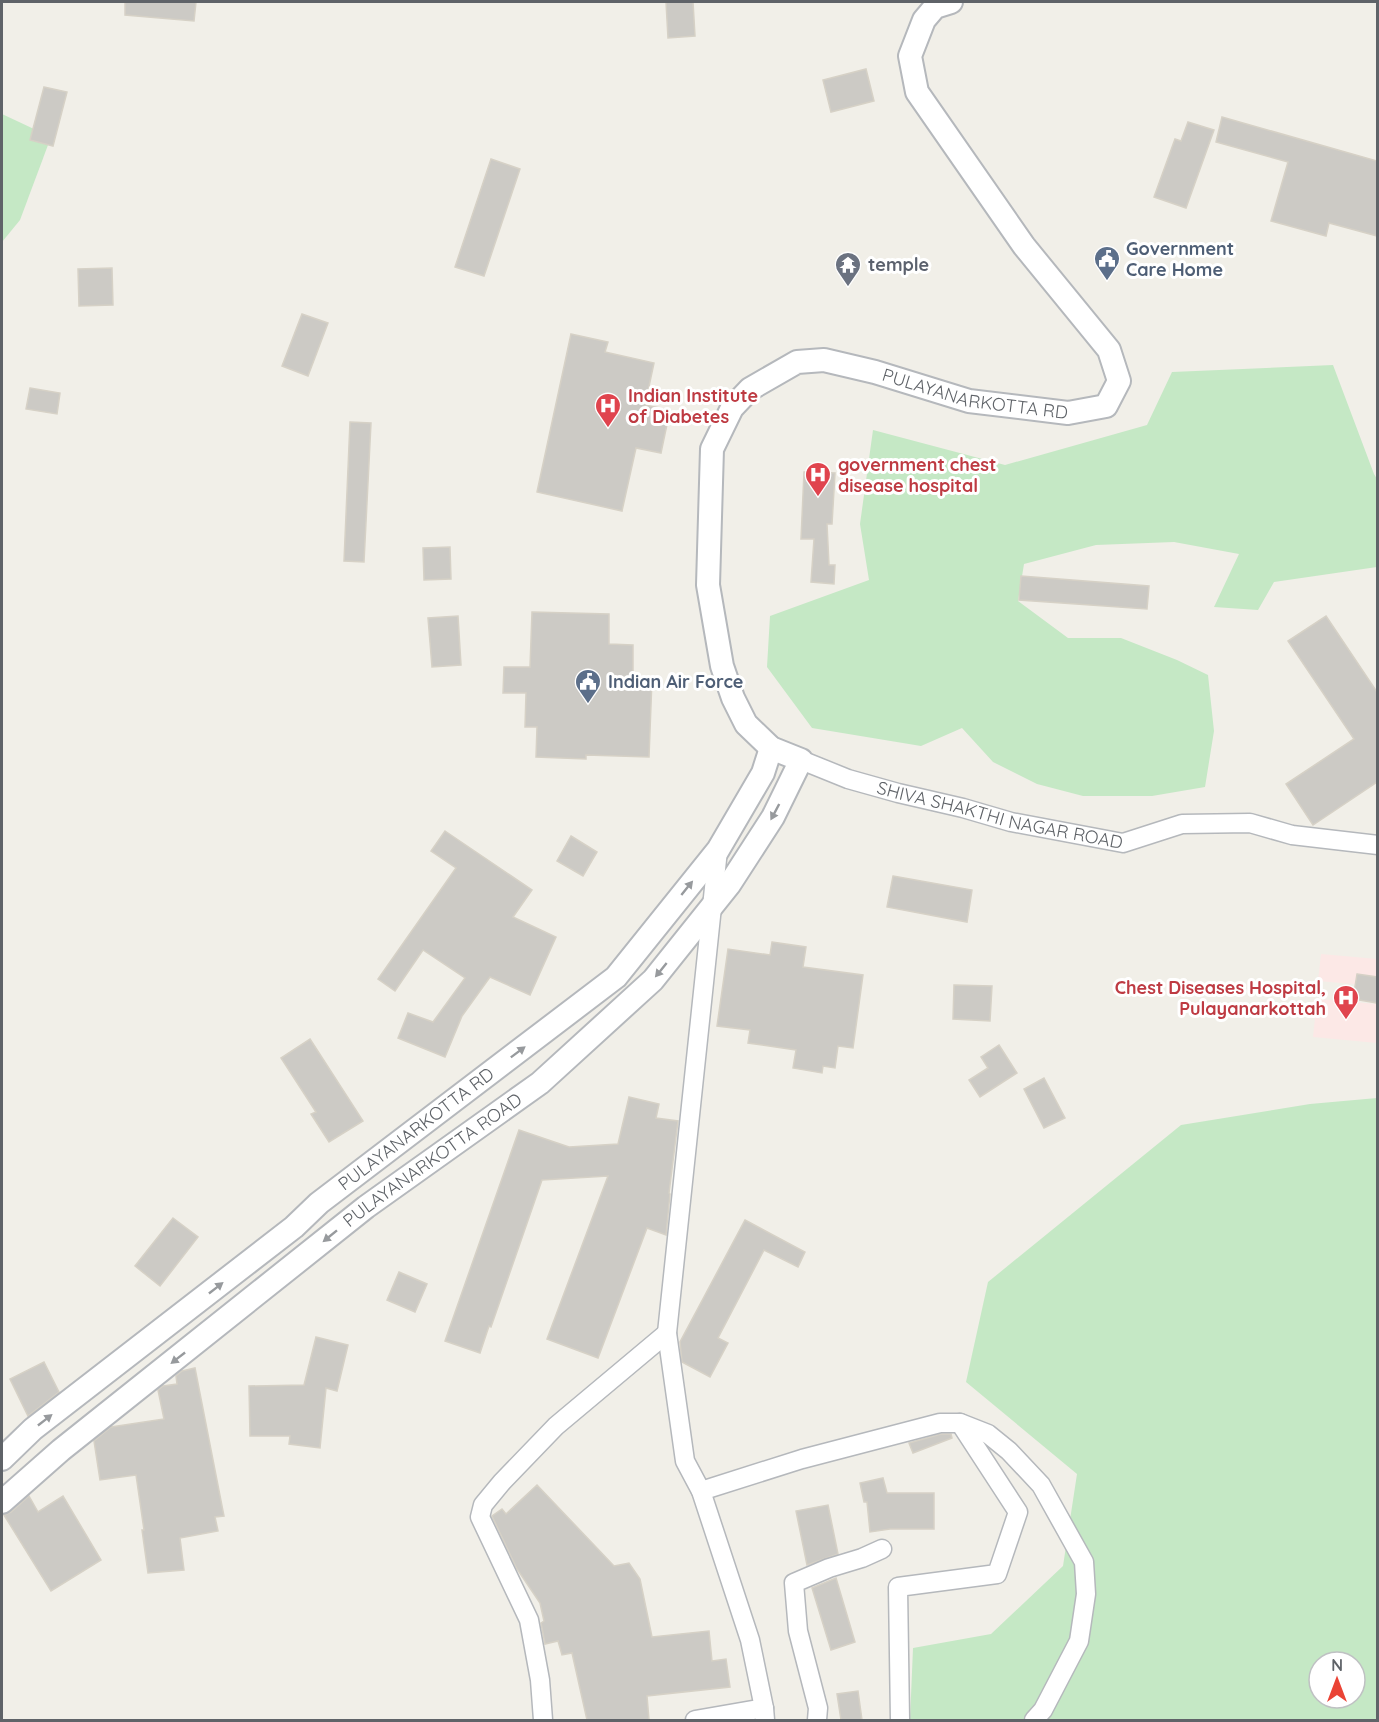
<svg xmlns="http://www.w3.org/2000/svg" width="1379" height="1722" font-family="Quicksand,sans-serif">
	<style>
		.medical { fill: #fce8e6 }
		.green { fill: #c5e8c5; fill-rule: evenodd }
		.building { fill: #cccac5; stroke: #d6d1c6; stroke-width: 1.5 }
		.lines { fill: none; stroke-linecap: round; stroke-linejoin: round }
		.minor-casing { stroke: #b5b8bc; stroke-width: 21 }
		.tertiary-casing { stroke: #b5b8bc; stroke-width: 26 }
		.minor { stroke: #fff; stroke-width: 18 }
		.tertiary { stroke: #fff; stroke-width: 22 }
		.oneway { fill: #979a9d }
		.labels { text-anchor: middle; stroke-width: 6; stroke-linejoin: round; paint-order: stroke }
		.service-label { font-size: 18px; font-weight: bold; fill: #4e5e75; stroke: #fff; text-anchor: start }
		.worship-label { font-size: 18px; font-weight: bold; fill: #5b616d; stroke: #fff; text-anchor: start }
		.street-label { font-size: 18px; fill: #5f6368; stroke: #fff }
		.health-label { font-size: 18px; font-weight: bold; fill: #be3a42; stroke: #fff; text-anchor: start }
	</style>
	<rect width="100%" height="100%" fill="#f1efe8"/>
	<g class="medical">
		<path d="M1321,954L1377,959V986L1318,981Z"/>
		<path d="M1317,999L1377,1004V1043L1313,1037Z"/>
	</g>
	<g class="green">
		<path d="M2,114L51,137L20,220L2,242Z"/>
		<path d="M1333,365L1374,474L1377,479V567L1274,582L1258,610L1214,607L1239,554L1174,542L1096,545L1024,564L1018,601L1068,638H1121L1177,660L1208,675L1214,731L1205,787L1152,796H1083L1037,784L993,762L962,728L921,746L812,728L767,667L770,616L869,580L860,524L873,430L1005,465L1147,425L1172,372Z"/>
		<path d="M1377,1098V1720H910L913,1648L991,1634L1063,1566L1077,1474L966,1382L988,1282L1181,1125L1310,1104ZM1319,1662H1355V1698H1319Z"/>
	</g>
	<g class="building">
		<path d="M125,2H196L194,21L125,15Z"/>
		<path d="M666,2H693L695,36L668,38Z"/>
		<path d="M866,69L874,101L831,112L823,80Z"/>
		<path d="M44,87L67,92L53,146L30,140Z"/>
		<path d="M1222,117L1377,161V236L1329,223L1326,236L1271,221L1288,162L1216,142Z"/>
		<path d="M1188,122L1214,130L1186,208L1154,197L1175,139L1181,141Z"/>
		<path d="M491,159L520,169L484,276L455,267Z"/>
		<path d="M112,268L113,305L79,306L78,269Z"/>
		<path d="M302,314L328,323L308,376L282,366Z"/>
		<path d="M571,334L608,342L605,352L654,363L645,405L670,410L661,453L636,448L622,511L537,492Z"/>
		<path d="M30,388L60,393L57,414L26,409Z"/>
		<path d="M350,422L371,423L364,562L344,561Z"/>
		<path d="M804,472L835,473L832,524H827L829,565H835L834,584L811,582L814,539H801Z"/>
		<path d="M450,547L451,579L424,580L423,548Z"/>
		<path d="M1021,576L1149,586L1147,609L1019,600Z"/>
		<path d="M532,612L609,614V644L633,645V678L652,679L649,757L586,755V759L536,757L537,727H525L526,693H503L504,667H530Z"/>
		<path d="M458,616L461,665L432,667L428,618Z"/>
		<path d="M1326,616L1377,692V782L1313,825L1286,784L1354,739L1288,641Z"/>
		<path d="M445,831L532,890L513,917L556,937L530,995L490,977L462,1016L445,1057L398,1038L408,1013L433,1022L465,978L423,950L395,991L378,979L456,868L431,851Z"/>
		<path d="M571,836L597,852L583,876L557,861Z"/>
		<path d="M893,876L972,890L967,922L887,907Z"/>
		<path d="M772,942L806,947L803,967L863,975L853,1048L838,1046L835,1068L823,1066L822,1073L793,1068L796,1050L748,1043L750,1030L717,1026L728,949L770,955Z"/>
		<path d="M1357,974L1377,977V1003L1353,999Z"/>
		<path d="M954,985L992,986L990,1021L953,1019Z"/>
		<path d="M310,1039L363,1121L329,1142L311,1114L316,1112L281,1058Z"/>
		<path d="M999,1045L1017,1073L980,1097L969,1080L988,1068L981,1057Z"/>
		<path d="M1044,1078L1065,1118L1044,1128L1024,1089Z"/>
		<path d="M629,1097L659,1104L656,1118L678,1121L669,1193L670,1194L666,1235L647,1228L598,1358L547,1339L608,1176L542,1180L491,1327L489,1326L480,1353L445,1341L519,1130L569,1147L618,1144Z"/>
		<path d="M173,1218L198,1237L160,1286L135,1266Z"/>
		<path d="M745,1220L805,1252L798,1267L764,1250L718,1338L728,1343L710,1377L682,1362L680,1342Z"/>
		<path d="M399,1272L427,1284L415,1312L387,1300Z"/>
		<path d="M316,1337L348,1345L337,1391L326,1388L320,1448L289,1444L290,1436H250L249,1386L304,1385Z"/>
		<path d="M44,1362L59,1392L28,1416L10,1379Z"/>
		<path d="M195,1368L224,1516L215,1517L218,1531L180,1538L184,1570L148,1573L142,1530H144L136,1475L100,1480L94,1441L111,1427L164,1419L158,1390L163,1386L177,1384L176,1376L182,1371Z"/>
		<path d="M941,1434H951L952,1438L913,1453L909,1443Z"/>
		<path d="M883,1478L887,1493H934V1529H890L870,1532L867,1502H864L860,1483Z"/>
		<path d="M537,1485L614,1566L629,1563L640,1579L652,1637L709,1631L712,1661L726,1659L730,1687L647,1696L649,1720H587L572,1653L562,1655L558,1641L545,1644L541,1623L544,1621L540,1603L517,1569L492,1516L502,1509L506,1514Z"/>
		<path d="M29,1496L38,1512L63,1496L101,1560L51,1591L4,1515L11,1512Z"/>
		<path d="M828,1505L838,1554L807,1565L796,1511Z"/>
		<path d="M836,1578L855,1642L831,1650L812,1588Z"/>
		<path d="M858,1691L862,1720H841L837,1694Z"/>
	</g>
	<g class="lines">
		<defs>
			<g id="minor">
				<path id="s1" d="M801,760L848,779L898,793L963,808L1011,822L1123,843L1182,824L1250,823L1292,835L1378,845"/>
				<path d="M718,850L667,1333L685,1461L701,1491L750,1640L764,1708L765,1720"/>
				<path d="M701,1491L802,1459L940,1423H960L988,1434L1009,1451L1041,1485L1084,1562L1086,1594L1079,1641L1043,1710L1034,1720"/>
				<path d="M543,1720L540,1680L529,1620L480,1517L483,1505L502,1482L556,1426L667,1333"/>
				<path d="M695,1720L764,1708"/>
				<path d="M817,1720L818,1708L798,1631L794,1583L829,1568L862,1558L882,1549"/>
				<path d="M900,1720L898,1587L997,1574L1018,1512L960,1423"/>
			</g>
			<g id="tertiary">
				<path id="s2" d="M2,1459L33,1429L294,1227L319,1203L616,977L718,850L763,773L771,748"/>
				<path id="s3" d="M2,1502L61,1450L366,1207L540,1083L653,980L729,885L773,817L801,760L771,748L746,724L733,698L722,666L708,585L712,449L732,408L750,389L797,362L824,360L875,372L969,401L1068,413L1106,406L1119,381L1109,350L1024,246L917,92L910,56L924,20L935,7L951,2"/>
			</g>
		</defs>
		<use href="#minor" class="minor-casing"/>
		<use href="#tertiary" class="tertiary-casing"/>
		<use href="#minor" class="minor"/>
		<use href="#tertiary" class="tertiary"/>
	</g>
	<defs><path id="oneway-solid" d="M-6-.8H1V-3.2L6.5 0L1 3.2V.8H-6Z" transform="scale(1.5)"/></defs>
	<g class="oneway">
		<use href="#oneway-solid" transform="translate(775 812) rotate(118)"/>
		<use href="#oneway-solid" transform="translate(687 888) rotate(-51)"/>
		<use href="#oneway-solid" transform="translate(661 970) rotate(129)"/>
		<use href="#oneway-solid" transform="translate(518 1052) rotate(-37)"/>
		<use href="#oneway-solid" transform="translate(330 1236) rotate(141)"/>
		<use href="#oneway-solid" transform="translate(216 1288) rotate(-38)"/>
		<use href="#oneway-solid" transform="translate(178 1358) rotate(142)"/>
		<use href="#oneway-solid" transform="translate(45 1420) rotate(-38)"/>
	</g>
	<defs>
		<symbol id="civic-pin" viewBox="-11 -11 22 30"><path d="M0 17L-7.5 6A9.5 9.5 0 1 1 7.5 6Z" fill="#5c6f8a" stroke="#fff"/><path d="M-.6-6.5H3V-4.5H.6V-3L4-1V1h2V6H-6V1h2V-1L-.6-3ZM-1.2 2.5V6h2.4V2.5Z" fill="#fff"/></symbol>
		<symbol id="temple-pin" viewBox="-11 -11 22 30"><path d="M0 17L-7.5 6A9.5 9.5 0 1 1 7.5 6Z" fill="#6b7280" stroke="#fff"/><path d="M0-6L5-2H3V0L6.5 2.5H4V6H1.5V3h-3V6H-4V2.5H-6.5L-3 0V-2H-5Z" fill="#fff"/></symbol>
		<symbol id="hospital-pin" viewBox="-11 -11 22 30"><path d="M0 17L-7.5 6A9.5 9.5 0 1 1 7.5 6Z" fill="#e0444e" stroke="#fff"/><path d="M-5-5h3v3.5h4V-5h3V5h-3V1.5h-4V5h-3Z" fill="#fff"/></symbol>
	</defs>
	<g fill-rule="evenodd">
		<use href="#civic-pin" x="1092" y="244" width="30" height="40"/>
		<use href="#temple-pin" x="833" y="250" width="30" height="40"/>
		<use href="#hospital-pin" x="593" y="391" width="30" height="40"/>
		<use href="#hospital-pin" x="803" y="460" width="30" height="40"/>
		<use href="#civic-pin" x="573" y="667" width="30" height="40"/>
		<use href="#hospital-pin" x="1331" y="983" width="30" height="40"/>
	</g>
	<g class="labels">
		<g class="service-label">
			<text x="1126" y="255">Government<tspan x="1126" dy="21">Care Home</tspan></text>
			<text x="608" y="688">Indian Air Force</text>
		</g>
		<g class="worship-label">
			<text x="868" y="271">temple</text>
		</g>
		<g class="street-label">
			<text dy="6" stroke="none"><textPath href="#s3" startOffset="1758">PULAYANARKOTTA RD</textPath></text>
			<text dy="6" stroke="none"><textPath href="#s1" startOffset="207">SHIVA SHAKTHI NAGAR ROAD</textPath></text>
			<text dy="6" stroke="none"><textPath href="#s2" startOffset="530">PULAYANARKOTTA RD</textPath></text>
			<text dy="6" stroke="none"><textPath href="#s3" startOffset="550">PULAYANARKOTTA ROAD</textPath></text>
		</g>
		<g class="health-label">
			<text x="628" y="402">Indian Institute<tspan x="628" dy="21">of Diabetes</tspan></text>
			<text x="838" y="471">government chest<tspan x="838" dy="21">disease hospital</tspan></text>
			<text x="1326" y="994" text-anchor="end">Chest Diseases Hospital,<tspan x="1326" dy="21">Pulayanarkottah</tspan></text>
		</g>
	</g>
	<rect width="1379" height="1722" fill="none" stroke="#5f6368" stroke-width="6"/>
	<g transform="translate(1337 1680)"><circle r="28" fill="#ffffff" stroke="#bfc1c3" stroke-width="1.5"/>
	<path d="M0-4.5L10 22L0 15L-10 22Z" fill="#ea4335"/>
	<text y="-9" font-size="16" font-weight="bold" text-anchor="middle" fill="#5f6368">N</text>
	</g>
</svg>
